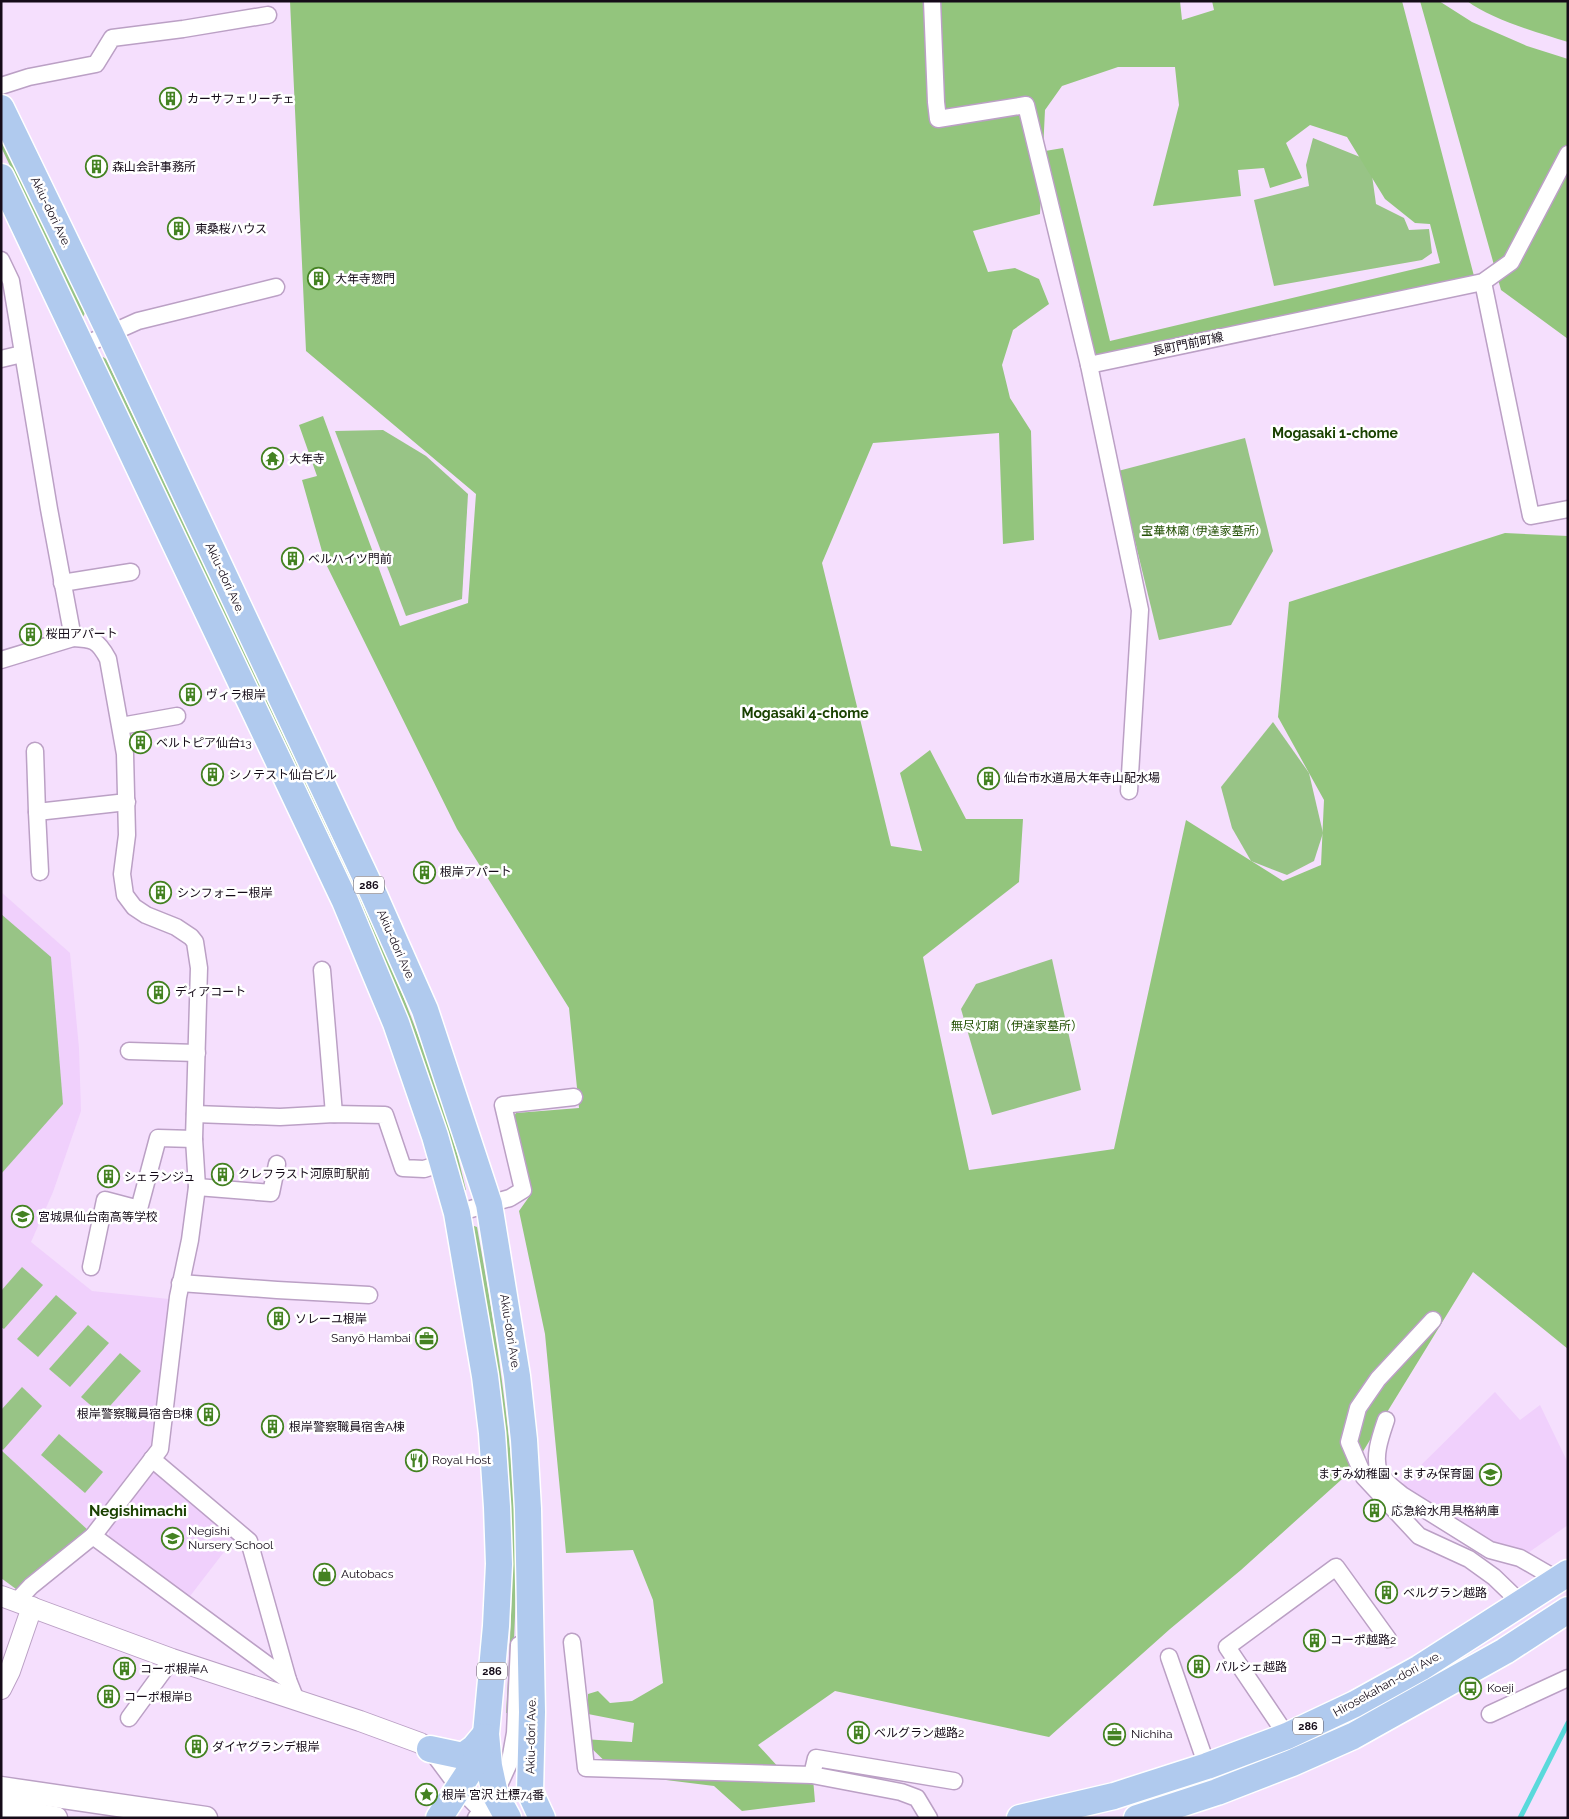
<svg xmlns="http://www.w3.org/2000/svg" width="1569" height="1819" font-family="Raleway,'Noto Sans JP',sans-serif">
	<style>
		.built { fill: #f0d0fc }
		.green { fill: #98c486 }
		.forest { fill: #93c57d }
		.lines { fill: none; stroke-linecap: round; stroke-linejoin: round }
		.stream { stroke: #59d9db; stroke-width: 5 }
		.minor-casing { stroke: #bba0c5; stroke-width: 19 }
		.tertiary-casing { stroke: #bba0c5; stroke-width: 22 }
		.secondary-casing { stroke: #bba0c5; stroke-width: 25 }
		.trunk-casing { stroke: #fff; stroke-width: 29 }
		.minor { stroke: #fff; stroke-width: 16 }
		.tertiary { stroke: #fff; stroke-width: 20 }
		.secondary { stroke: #fff; stroke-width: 22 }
		.trunk { stroke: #b0caee; stroke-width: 26 }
		.labels { text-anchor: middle; stroke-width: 5; stroke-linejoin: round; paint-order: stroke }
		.shield { fill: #fff; stroke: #5b545d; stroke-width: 1 }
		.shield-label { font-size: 11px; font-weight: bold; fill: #150b18 }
		.poi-label { font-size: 12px; fill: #150b18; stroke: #fff; text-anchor: start }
		.street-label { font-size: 12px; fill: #150b18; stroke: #fff }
		.park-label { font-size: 12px; fill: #225003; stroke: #fff }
		.neighbourhood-label { font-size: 14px; font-weight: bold; fill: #1a4101; stroke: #fff }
		.quarter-label { font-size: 15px; font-weight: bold; fill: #1a4101; stroke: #fff }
	</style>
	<rect width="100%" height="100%" fill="#f5dffd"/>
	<g class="built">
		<path d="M1,892L70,953L79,1048L81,1111L53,1192L31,1242L92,1291L169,1299L151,1447L89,1531L1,1450Z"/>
		<path d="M1495,1392L1520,1420L1540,1405L1568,1463V1525L1525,1555L1496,1545L1401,1485Z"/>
		<path d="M153,1471L237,1535L187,1600L109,1541V1527Z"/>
	</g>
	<g class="green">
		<path d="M1,134L85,313L83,317H82L1,147Z"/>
		<path d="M1313,138L1370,161L1376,204L1404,218L1409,230L1429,229L1432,253L1422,260L1274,286L1254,200L1309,186L1306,165Z"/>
		<path d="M103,357L106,359L323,816L374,927L403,996L432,1071L457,1153L466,1190L463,1191L428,1073L391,978L343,868L101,359Z"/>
		<path d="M383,430L426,456L468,494L462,599L406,616L335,431Z"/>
		<path d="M1245,438L1273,551L1231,625L1159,640L1118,471Z"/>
		<path d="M1273,722L1309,773L1323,833L1314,861L1287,875L1251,861L1232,828L1221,787Z"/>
		<path d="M1,914L51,957L63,1104L1,1174Z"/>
		<path d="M1052,959L1081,1090L992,1115L961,1009L976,984Z"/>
		<path d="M474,1226L477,1227C494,1321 509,1414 515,1509C519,1576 513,1645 511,1713H506C510,1646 514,1578 511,1511C506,1416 492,1321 471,1228Z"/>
		<path d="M22,1267L43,1285L4,1329L1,1327V1291Z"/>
		<path d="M56,1295L77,1313L38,1357L17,1339Z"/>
		<path d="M88,1325L109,1343L70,1387L49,1369Z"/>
		<path d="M120,1353L141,1371L102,1415L81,1397Z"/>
		<path d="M22,1387L42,1406L3,1450L1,1448V1410Z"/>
		<path d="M59,1434L103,1472L85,1493L41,1455Z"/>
		<path d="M1,1450L89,1531L85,1538L16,1589L1,1578Z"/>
	</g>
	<g class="forest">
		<path d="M290,1H1180L1182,20L1214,10L1212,1H1402L1474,276L1094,356L1045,151L1063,148L1110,341L1440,263L1430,224L1415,223L1385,199L1347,137L1310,125L1286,143L1302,178L1270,188L1264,168L1238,170L1241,196L1153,206L1179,105L1175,67H1118L1062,86L1045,110L1040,214L973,231L988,272L1015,268L1039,279L1049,304L1013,330L1002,365L1010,398L1031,431L1034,540L1003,544L999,433L873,443L822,563L891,846L922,851L900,773L930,750L966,819H1023L1019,882L923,957L969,1170L1114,1149L1186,820L1283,881L1321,865L1324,800L1278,717L1289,602L1505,533L1568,536V1349L1473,1272L1351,1471L1241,1570L1170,1629L1049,1737L835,1691L758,1745L781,1770L813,1778L815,1802L742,1811L714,1786L618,1774L582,1739L632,1742L634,1723L588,1714V1694L598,1691L610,1703L632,1701L663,1683L653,1600L633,1550L566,1553L545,1334L519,1211L531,1194L511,1121L516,1113L579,1108L569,1008L457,829L325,562L302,480L317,476L299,425L323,416L400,626L468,603L476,494L306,351Z"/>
		<path d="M1420,1H1439L1472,22L1527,46L1568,59V339L1501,290Z"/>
		<path d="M1467,1H1568V42C1538,33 1491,19 1467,1Z"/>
	</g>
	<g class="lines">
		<path class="stream" d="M1520,1818L1568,1723"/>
		<defs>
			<g id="minor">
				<path d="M932,1L936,102L938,119L1026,105L1089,365L1483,282L1511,262L1568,154"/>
				<path d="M1,86L29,77L96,64L112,38L183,29L268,15"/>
				<path d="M1,260L11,281L49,509L73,638L1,660"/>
				<path d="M1483,282L1531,516L1568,509"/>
				<path d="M82,346L138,321L276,287"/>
				<path d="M1,359L22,354"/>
				<path d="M1089,365L1140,610L1129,791"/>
				<path d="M62,583L131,572"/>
				<path d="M121,726L177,716"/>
				<path d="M35,751L37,812L127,802"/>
				<path d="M37,812L40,872"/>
				<path d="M322,970L334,1114"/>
				<path d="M129,1051L197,1053"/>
				<path d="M195,1114L280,1117L334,1114L385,1115L403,1168L424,1169L443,1163"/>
				<path d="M197,1187L271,1193L277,1164"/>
				<path d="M457,1213L510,1198L523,1190L503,1105L574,1097"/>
				<path d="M91,1267L105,1200L139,1209L158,1138L194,1139"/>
				<path d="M180,1283L277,1290L369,1295"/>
				<path d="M1433,1320L1378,1379L1358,1408L1349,1442L1364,1477L1419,1536L1469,1559L1494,1577L1522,1604"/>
				<path d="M1386,1420C1381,1435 1373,1456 1379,1472C1383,1481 1395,1489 1402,1495L1490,1550L1520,1558L1558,1580"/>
				<path d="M152,1459L249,1541L288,1680L296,1700"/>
				<path d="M93,1536L288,1680"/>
				<path d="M16,1602L31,1586L93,1536L160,1449L178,1297L190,1240L197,1187L194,1139L199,968L195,942L191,937L176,927L146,915L134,907L125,895L122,874L127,835L125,754L108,659C98,640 93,639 73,638"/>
				<path d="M572,1642L586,1768L812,1775"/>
				<path d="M1169,1657L1207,1766"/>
				<path d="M1490,1714L1568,1678"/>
				<path d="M129,1718L172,1659"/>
				<path d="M1287,1736L1227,1647L1336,1567L1388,1639"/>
				<path d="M430,1749L459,1788L489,1818"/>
				<path d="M476,1818L495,1794L510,1761L515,1733L519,1645"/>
				<path d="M929,1818L917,1798L901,1792L812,1775L816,1758L954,1781"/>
			</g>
			<g id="tertiary">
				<path d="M1,1596L172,1659L360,1721L420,1743L430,1749"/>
				<path d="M1,1689L10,1671L32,1607"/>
			</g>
			<g id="secondary">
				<path d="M1,1788L206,1818"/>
				<path d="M1,1808L56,1818"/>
			</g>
			<g id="trunk">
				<path d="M1,108L110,333L374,895L425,1010L489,1204L517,1376L524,1440L528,1509L532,1712L530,1792L542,1818"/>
				<path d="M1,177L345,901L396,1023L435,1136L457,1213L485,1376L492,1433L497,1507L499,1564L496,1626L486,1734L489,1766L495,1794L508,1818"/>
				<path d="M430,1749L463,1756L474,1748L484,1736"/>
				<path d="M439,1818L473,1766L485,1737"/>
				<path d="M1020,1818L1114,1796L1207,1766L1287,1736L1355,1704L1420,1668L1568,1573"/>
				<path d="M1137,1818L1217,1792L1292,1763L1353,1736L1505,1651L1568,1610"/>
			</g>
		</defs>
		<use href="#minor" class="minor-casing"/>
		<use href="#tertiary" class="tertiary-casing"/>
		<use href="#secondary" class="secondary-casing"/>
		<use href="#trunk" class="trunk-casing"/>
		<use href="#minor" class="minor"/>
		<use href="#tertiary" class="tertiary"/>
		<use href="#secondary" class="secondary"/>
		<use href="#trunk" class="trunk"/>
	</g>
	<defs>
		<symbol id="building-ring" viewBox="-11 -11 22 22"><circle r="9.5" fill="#fff" stroke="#448222" stroke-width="1.5"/><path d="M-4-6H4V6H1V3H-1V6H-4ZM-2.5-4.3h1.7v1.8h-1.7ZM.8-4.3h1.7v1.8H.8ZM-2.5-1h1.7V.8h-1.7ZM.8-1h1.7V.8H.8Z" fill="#448222"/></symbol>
		<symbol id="temple-ring" viewBox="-11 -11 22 22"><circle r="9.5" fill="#fff" stroke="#448222" stroke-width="1.5"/><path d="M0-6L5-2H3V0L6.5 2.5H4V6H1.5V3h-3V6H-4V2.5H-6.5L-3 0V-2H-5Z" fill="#448222"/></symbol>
		<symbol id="school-ring" viewBox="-11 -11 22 22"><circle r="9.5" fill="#fff" stroke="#448222" stroke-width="1.5"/><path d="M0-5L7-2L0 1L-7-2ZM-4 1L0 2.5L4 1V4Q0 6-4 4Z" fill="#448222"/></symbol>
		<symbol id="office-ring" viewBox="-11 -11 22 22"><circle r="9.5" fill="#fff" stroke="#448222" stroke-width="1.5"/><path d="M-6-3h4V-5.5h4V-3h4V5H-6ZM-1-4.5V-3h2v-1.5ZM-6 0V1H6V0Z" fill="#448222"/></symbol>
		<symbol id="restaurant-ring" viewBox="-11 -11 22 22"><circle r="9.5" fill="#fff" stroke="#448222" stroke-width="1.5"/><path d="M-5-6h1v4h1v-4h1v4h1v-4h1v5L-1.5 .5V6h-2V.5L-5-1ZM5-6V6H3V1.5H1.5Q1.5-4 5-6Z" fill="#448222"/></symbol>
		<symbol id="shop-ring" viewBox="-11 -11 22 22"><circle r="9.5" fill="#fff" stroke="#448222" stroke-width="1.5"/><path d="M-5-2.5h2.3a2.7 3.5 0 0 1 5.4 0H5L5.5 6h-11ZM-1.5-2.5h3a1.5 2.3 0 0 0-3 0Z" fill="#448222"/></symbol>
		<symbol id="bus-ring" viewBox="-11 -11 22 22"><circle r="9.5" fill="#fff" stroke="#448222" stroke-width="1.5"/><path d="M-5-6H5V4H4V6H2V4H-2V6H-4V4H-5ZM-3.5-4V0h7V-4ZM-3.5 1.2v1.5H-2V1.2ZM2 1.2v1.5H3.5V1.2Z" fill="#448222"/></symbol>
		<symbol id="sight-ring" viewBox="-11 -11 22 22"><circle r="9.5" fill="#fff" stroke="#448222" stroke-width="1.5"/><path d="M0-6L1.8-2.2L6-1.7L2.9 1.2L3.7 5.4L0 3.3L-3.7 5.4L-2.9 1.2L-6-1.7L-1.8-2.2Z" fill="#448222"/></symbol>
	</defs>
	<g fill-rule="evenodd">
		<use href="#building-ring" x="158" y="86" width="25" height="25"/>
		<use href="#building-ring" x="84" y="154" width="25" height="25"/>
		<use href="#building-ring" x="166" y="216" width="25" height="25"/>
		<use href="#building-ring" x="306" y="266" width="25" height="25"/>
		<use href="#temple-ring" x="260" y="446" width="25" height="25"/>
		<use href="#building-ring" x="280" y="546" width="25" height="25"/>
		<use href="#building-ring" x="18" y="622" width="25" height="25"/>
		<use href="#building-ring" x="178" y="682" width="25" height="25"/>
		<use href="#building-ring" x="128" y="730" width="25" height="25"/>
		<use href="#building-ring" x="200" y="762" width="25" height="25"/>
		<use href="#building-ring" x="976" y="766" width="25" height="25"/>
		<use href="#building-ring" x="412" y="860" width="25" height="25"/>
		<use href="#building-ring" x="148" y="880" width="25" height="25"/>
		<use href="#building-ring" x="146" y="980" width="25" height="25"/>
		<use href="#building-ring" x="210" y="1162" width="25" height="25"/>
		<use href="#building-ring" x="96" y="1164" width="25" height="25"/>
		<use href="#school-ring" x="10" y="1204" width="25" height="25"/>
		<use href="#building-ring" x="266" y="1306" width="25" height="25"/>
		<use href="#office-ring" x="414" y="1326" width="25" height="25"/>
		<use href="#building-ring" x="196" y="1402" width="25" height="25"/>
		<use href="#building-ring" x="260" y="1414" width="25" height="25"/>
		<use href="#restaurant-ring" x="404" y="1448" width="25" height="25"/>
		<use href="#school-ring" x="1478" y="1462" width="25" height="25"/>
		<use href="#building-ring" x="1362" y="1498" width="25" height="25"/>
		<use href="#school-ring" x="160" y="1526" width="25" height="25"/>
		<use href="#shop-ring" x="312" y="1562" width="25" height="25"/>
		<use href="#building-ring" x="1374" y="1580" width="25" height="25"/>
		<use href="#building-ring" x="1302" y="1628" width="25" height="25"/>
		<use href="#building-ring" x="1186" y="1654" width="25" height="25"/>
		<use href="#building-ring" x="112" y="1656" width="25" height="25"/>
		<use href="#bus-ring" x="1458" y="1676" width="25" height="25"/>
		<use href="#building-ring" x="96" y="1684" width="25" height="25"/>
		<use href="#building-ring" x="846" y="1720" width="25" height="25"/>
		<use href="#office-ring" x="1102" y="1722" width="25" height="25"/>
		<use href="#building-ring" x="184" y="1734" width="25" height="25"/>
		<use href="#sight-ring" x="414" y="1782" width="25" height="25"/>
	</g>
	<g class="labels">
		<g class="shield">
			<rect x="354" y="876.5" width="30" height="17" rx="4"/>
			<rect x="477" y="1662.5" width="30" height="17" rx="4"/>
			<rect x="1293" y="1717.5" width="30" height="17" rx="4"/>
		</g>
		<g class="shield-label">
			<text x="369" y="889">286</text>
			<text x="492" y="1675">286</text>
			<text x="1308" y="1730">286</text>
		</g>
		<g class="poi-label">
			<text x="187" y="103">カーサフェリーチェ</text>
			<text x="112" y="171">森山会計事務所</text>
			<text x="195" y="233">東桑桜ハウス</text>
			<text x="335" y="283">大年寺惣門</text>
			<text x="289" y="463">大年寺</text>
			<text x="308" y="563">ベルハイツ門前</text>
			<text x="46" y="638">桜田アパート</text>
			<text x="206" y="699">ヴィラ根岸</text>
			<text x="156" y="747">ベルトピア仙台13</text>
			<text x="229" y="779">シノテスト仙台ビル</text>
			<text x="1004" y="782">仙台市水道局大年寺山配水場</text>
			<text x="440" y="876">根岸アパート</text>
			<text x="177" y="897">シンフォニー根岸</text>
			<text x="175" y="996">ディアコート</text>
			<text x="238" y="1178">クレフラスト河原町駅前</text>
			<text x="124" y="1181">シェランジュ</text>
			<text x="38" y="1221">宮城県仙台南高等学校</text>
			<text x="295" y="1323">ソレーユ根岸</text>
			<text x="411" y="1342" text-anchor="end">Sanyō Hambai</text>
			<text x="193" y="1418" text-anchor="end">根岸警察職員宿舎B棟</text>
			<text x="289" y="1431">根岸警察職員宿舎A棟</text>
			<text x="432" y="1464">Royal Host</text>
			<text x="1474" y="1478" text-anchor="end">ますみ幼稚園・ますみ保育園</text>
			<text x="1391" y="1515">応急給水用具格納庫</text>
			<text x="188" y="1535">Negishi<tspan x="188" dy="14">Nursery School</tspan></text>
			<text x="341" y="1578">Autobacs</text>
			<text x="1403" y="1597">ベルグラン越路</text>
			<text x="1330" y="1644">コーポ越路2</text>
			<text x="1215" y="1671">パルシェ越路</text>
			<text x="140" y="1673">コーポ根岸A</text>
			<text x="1487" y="1692">Koeji</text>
			<text x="124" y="1701">コーポ根岸B</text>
			<text x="874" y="1737">ベルグラン越路2</text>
			<text x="1131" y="1738">Nichiha</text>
			<text x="212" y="1751">ダイヤグランデ根岸</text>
			<text x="442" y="1799">根岸 宮沢 辻標74番</text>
		</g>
		<g class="street-label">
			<text transform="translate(51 212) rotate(64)" y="4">Akiu-dori Ave.</text>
			<text transform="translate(1188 344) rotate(-12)" y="4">長町門前町線</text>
			<text transform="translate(225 578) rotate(65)" y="4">Akiu-dori Ave.</text>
			<text transform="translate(396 945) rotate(66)" y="4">Akiu-dori Ave.</text>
			<text transform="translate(510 1332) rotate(81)" y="4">Akiu-dori Ave.</text>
			<text transform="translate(1387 1684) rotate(-29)" y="4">Hirosekahan-dori Ave.</text>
			<text transform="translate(531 1736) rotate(-89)" y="4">Akiu-dori Ave.</text>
		</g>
		<g class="park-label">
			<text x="1200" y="535">宝華林廟 (伊達家墓所)</text>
			<text x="1017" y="1030">無尽灯廟（伊達家墓所）</text>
		</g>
		<g class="neighbourhood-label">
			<text x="1335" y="438">Mogasaki 1-chome</text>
			<text x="805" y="718">Mogasaki 4-chome</text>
		</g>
		<g class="quarter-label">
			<text x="138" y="1516">Negishimachi</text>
		</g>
	</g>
	<rect width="1569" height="1819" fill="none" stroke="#150b18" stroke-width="5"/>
</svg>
